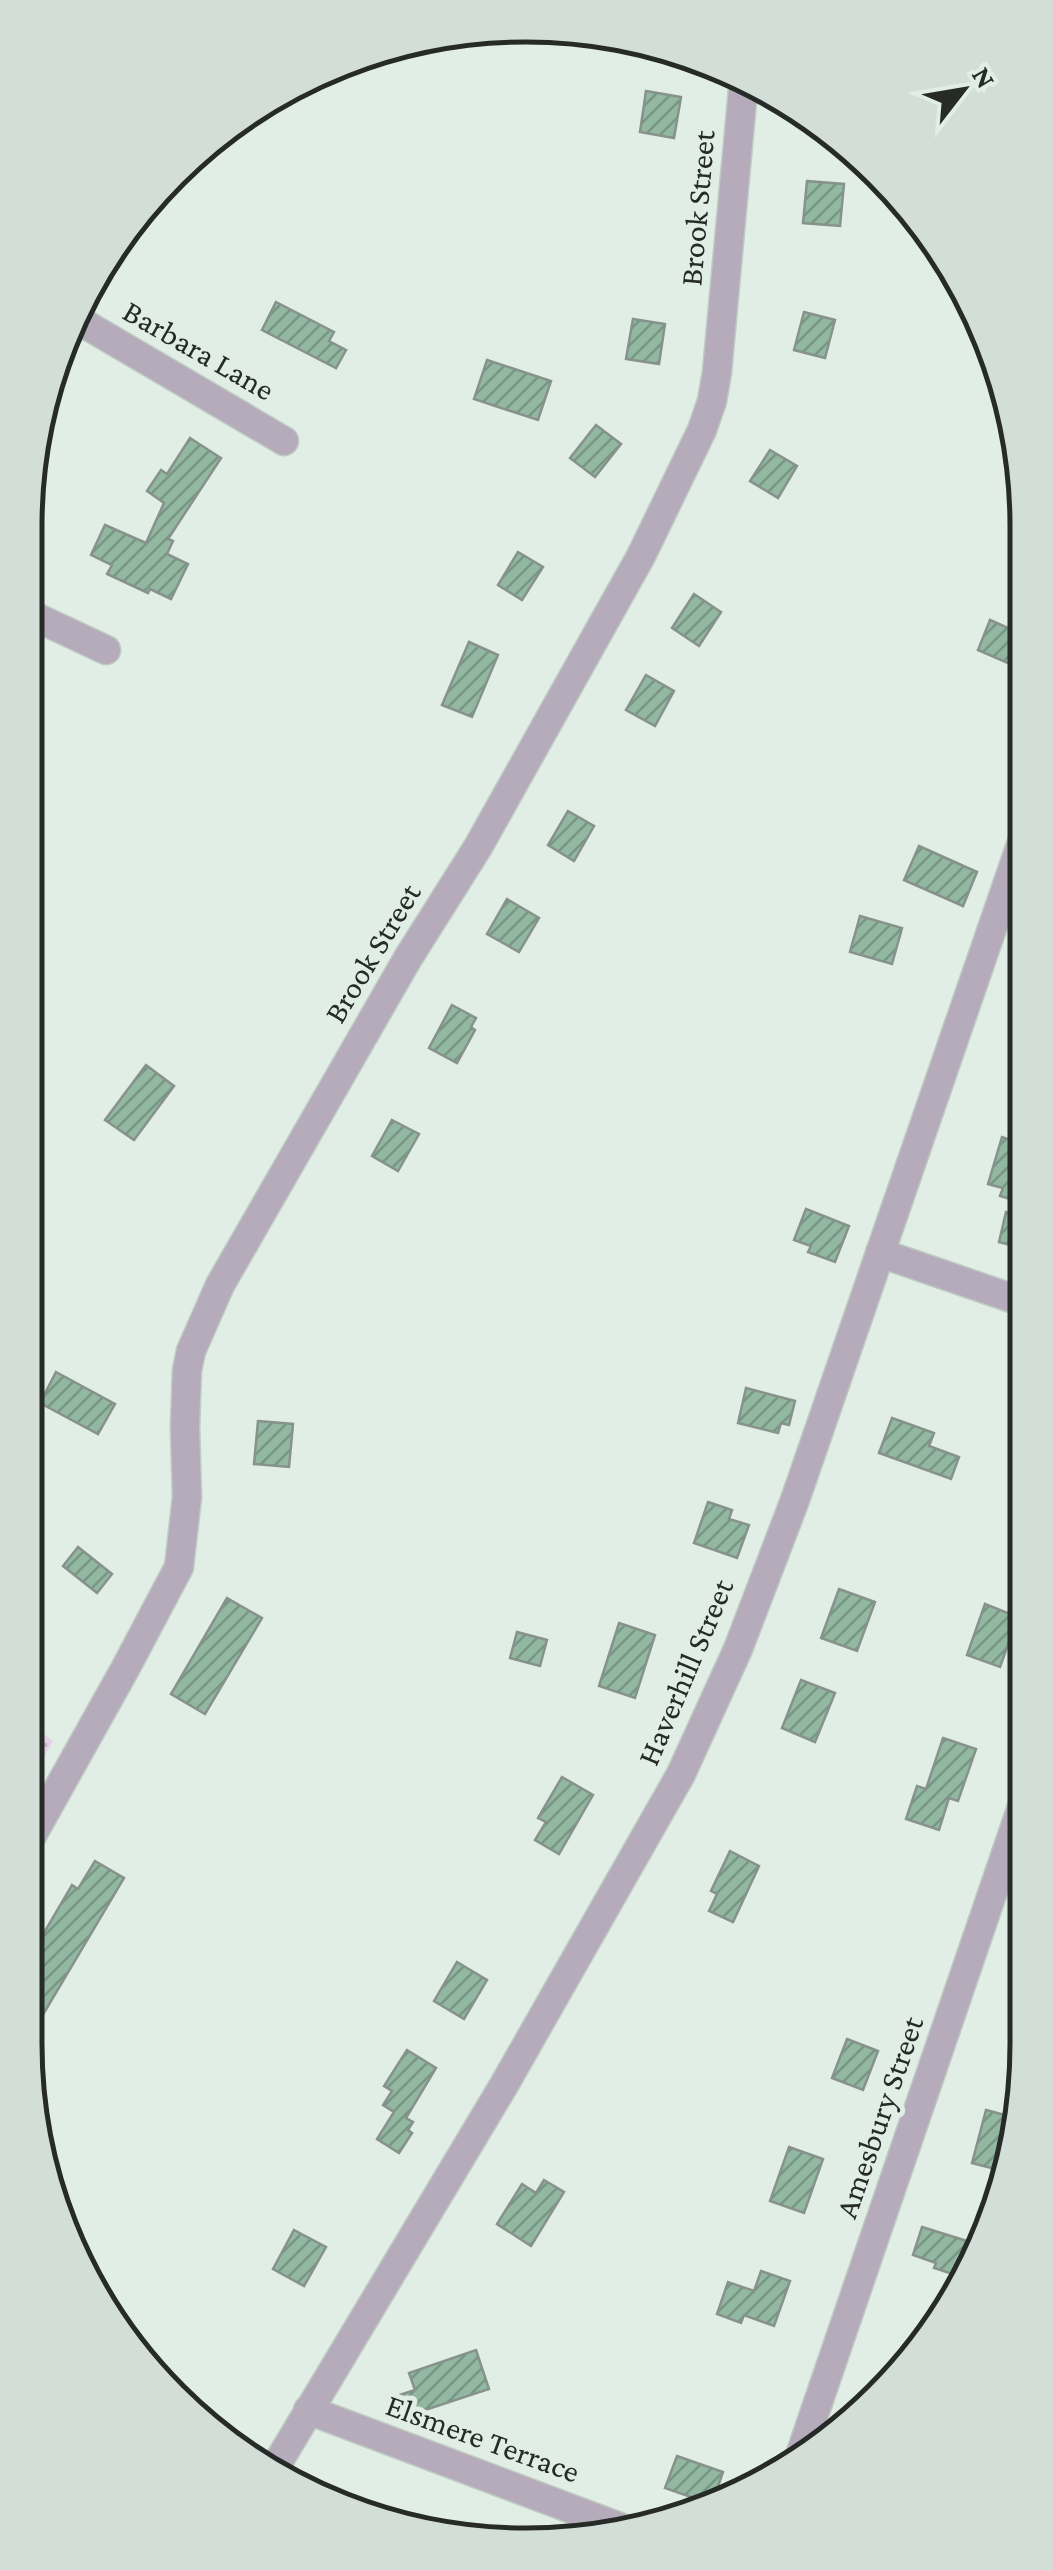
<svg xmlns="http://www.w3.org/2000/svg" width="1053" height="2570" font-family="'Crimson Pro',serif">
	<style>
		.grass { fill: url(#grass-dots) }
		.building { fill: url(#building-hatch); stroke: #86928b; stroke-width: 2.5 }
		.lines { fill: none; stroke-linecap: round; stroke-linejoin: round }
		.street-casing { stroke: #bfcbc4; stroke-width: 31 }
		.street { stroke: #b5abba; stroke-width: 28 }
		.labels { text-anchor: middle; stroke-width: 10; stroke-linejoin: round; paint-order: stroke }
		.street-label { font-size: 32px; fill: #262b28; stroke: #e1eee6 }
		.rim { fill: none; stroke: #262b28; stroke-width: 5 }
	</style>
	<defs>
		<pattern id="grass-dots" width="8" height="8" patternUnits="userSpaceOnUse" patternTransform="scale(2.5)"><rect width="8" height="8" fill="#e1d2e8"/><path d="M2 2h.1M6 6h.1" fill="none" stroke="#c1b4c7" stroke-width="1.8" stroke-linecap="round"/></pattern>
		<pattern id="building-hatch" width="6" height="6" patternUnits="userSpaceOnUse" patternTransform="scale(2.5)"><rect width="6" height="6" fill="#92b8a2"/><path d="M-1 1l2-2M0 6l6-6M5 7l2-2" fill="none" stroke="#779684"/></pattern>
	</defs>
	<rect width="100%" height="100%" fill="#e1eee6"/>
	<path class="grass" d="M25,1719L53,1741L25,1789Z"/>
	<g class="building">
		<path d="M646,91L681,97L674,138L640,132Z"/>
		<path d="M807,181L844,184L840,226L803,223Z"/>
		<path d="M276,302L334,332L329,341L346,350L336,368L262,330Z"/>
		<path d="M804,312L835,320L825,358L794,350Z"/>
		<path d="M633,319L665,324L659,364L626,359Z"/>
		<path d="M487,360L551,381L538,420L474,399Z"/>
		<path d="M596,425L621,444L595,477L570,458Z"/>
		<path d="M190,438L221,458L168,539L173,541L167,554L188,564L171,599L150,589L148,593L107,574L112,565L91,555L105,525L146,543L164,503L147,491L161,470L167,474Z"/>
		<path d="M770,450L797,466L778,498L750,481Z"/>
		<path d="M518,552L543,567L522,600L498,585Z"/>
		<path d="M694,594L721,612L699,646L672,628Z"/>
		<path d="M990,620L1024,635V670L978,650Z"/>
		<path d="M469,642L498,655L472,717L442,705Z"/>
		<path d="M646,675L674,691L655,726L626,710Z"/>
		<path d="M568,811L594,826L574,861L548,845Z"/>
		<path d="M919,846L977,872L963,906L904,880Z"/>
		<path d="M507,899L539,918L519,952L487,934Z"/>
		<path d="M860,916L902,928L892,964L850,952Z"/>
		<path d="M452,1005L476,1018L471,1027L475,1030L457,1063L429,1048Z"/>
		<path d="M146,1065L174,1086L134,1140L105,1120Z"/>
		<path d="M392,1120L419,1134L398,1171L372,1156Z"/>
		<path d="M1020,1131L1025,1132L1026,1204L1000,1196L1003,1188L988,1184L1002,1137L1017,1142Z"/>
		<path d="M806,1209L849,1226L835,1262L808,1252L811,1246L794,1240Z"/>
		<path d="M1006,1212L1026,1217V1249L999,1242Z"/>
		<path d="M56,1372L115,1404L98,1434L40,1403Z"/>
		<path d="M746,1388L795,1401L789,1425L781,1423L778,1433L738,1423Z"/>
		<path d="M892,1418L934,1433L929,1446L959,1457L951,1479L879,1453Z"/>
		<path d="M258,1421L293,1424L289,1467L254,1464Z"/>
		<path d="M708,1502L732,1510L729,1519L749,1525L737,1558L694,1543Z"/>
		<path d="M78,1547L112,1574L97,1593L63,1566Z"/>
		<path d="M839,1589L875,1602L857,1651L821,1638Z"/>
		<path d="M227,1598L262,1618L205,1714L171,1694Z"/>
		<path d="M985,1604L1018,1617L1000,1667L967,1655Z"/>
		<path d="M619,1623L655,1635L635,1698L599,1686Z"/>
		<path d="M517,1632L547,1640L540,1666L510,1658Z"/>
		<path d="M801,1680L835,1693L815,1742L782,1728Z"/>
		<path d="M943,1738L976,1749L958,1801L949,1798L939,1830L906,1819L917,1786L926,1789Z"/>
		<path d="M562,1777L593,1795L559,1854L535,1840L546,1822L538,1818Z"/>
		<path d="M730,1851L759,1866L733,1922L709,1911L717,1894L711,1891Z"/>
		<path d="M95,1861L124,1878L25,2045V1965L72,1885L78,1889Z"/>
		<path d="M457,1962L487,1980L464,2019L434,2001Z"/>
		<path d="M847,2039L878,2051L863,2090L832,2078Z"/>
		<path d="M407,2050L436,2068L406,2118L413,2122L408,2130L412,2133L399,2153L377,2139L394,2112L383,2105L392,2091L384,2086Z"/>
		<path d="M986,2110L1016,2118L1003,2171L972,2163Z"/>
		<path d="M789,2147L823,2159L804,2213L770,2201Z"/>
		<path d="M544,2180L564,2192L531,2246L497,2224L522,2184L536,2193Z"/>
		<path d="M922,2227L980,2245L962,2277L934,2268L936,2263L913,2255Z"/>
		<path d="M294,2230L326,2247L304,2286L273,2269Z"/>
		<path d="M761,2271L790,2281L774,2326L744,2315L741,2323L717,2314L728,2282L754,2291Z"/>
		<path d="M476,2350L489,2389L398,2419L390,2398L415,2390L409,2373Z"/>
		<path d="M677,2456L723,2472L714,2498L705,2502L665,2488Z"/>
	</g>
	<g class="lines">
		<defs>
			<g id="street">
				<path d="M78,320L284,441"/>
				<path d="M25,612L106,650"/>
				<path d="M880,1253L1026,1303"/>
				<path d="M25,1848L125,1669L179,1567L187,1497L185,1427L187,1370L191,1351L220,1285L408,958L478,847L641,556L702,430L712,401L717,372L744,79"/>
				<path d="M308,2410L633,2532"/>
				<path d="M797,2464L1027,1792"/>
				<path d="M271,2474L504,2085L681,1774L738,1649L795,1500L1025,833"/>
			</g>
		</defs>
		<use href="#street" class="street-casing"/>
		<use href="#street" class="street"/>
	</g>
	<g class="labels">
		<g class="street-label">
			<text transform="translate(697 208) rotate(-85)" y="11">Brook Street</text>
			<text transform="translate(199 350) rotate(30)" y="11">Barbara Lane</text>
			<text transform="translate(372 953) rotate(-59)" y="11">Brook Street</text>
			<text transform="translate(685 1672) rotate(-67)" y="11">Haverhill Street</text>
			<text transform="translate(879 2117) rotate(-71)" y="11">Amesbury Street</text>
			<text transform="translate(483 2438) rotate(20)" y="11">Elsmere Terrace</text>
		</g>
	</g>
	<path d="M0 0H1053V2570H0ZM526 42H526A484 484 0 0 1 1010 526V2044A484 484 0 0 1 526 2528H526A484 484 0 0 1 42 2044V526A484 484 0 0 1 526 42Z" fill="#d2ded7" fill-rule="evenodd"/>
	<path class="rim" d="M526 42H526A484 484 0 0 1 1010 526V2044A484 484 0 0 1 526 2528H526A484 484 0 0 1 42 2044V526A484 484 0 0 1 526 42Z"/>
	<g transform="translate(963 90) rotate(59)" stroke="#e1eee6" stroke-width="8" paint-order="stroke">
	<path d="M0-8L18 38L0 25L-18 38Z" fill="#262b28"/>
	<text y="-15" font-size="28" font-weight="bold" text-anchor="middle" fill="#262b28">N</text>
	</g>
</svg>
